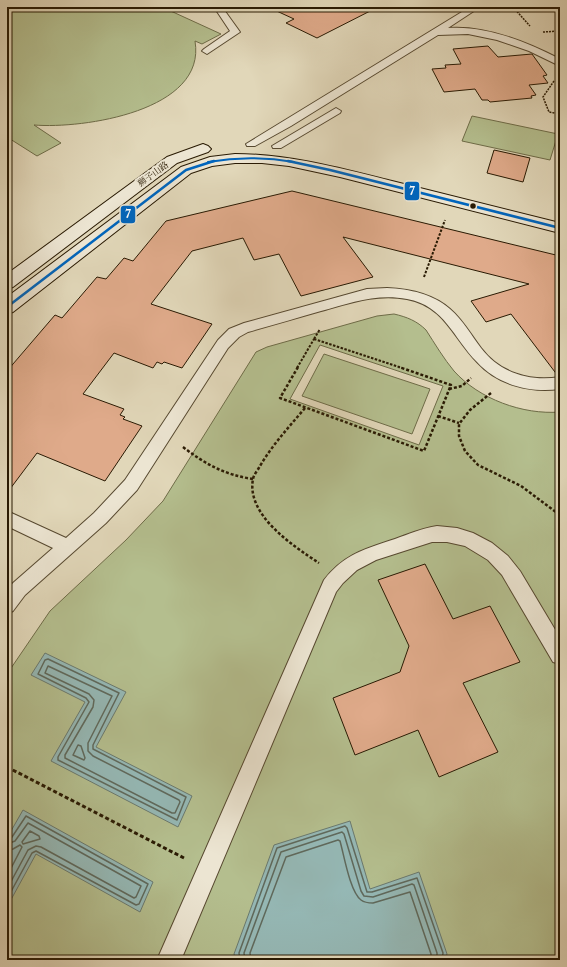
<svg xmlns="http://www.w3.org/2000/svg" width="567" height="967" font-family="'Libre Caslon Text','Noto Serif SC',serif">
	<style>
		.green { fill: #b4be8e; stroke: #6e6c48; fill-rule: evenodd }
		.water { fill: #95b8b5; stroke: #6a796e }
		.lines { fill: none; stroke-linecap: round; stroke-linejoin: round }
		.shore { stroke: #5f695c; stroke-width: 1.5 }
		.building { fill: #dfaa8a; stroke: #291a03 }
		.lane-casing { stroke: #574930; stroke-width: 2 }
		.secondary-casing { stroke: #291a03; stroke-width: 2 }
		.path-far3 { stroke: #291a03; stroke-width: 1.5; stroke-dasharray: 2 1; stroke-linecap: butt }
		.path-far2 { stroke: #291a03; stroke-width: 2; stroke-dasharray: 2.5 1.5; stroke-linecap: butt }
		.path-far1 { stroke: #291a03; stroke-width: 2.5; stroke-dasharray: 3 2; stroke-linecap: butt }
		.path { stroke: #291a03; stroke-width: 3; stroke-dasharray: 4 2.5; stroke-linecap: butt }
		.lane { fill: #ece5d2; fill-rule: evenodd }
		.secondary { fill: #ece5d2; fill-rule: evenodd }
		.bus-1-far1-casing { stroke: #ece5d2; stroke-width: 4 }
		.bus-1-casing { stroke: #ece5d2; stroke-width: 5 }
		.bus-1-far1 { stroke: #0065bd; stroke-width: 2 }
		.bus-1 { stroke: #0065bd; stroke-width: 2.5 }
		.bus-dot { fill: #291a03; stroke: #ece5d2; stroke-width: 1.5 }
		.labels { text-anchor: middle; stroke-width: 4; stroke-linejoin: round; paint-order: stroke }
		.far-street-label { font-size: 9px; fill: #291a03; stroke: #ece5d2 }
		.line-badge { stroke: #ece5d2; stroke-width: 1.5 }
		.badge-label { font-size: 11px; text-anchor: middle; font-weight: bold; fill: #fff }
	</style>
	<rect width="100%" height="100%" fill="#e1d7b9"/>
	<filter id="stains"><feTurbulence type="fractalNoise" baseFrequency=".005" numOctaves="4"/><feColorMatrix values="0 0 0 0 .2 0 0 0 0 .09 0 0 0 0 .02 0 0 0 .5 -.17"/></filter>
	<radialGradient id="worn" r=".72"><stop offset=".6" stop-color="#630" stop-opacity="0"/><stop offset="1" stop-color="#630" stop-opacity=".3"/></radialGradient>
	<g class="green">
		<path d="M7,7H162L221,34L202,44L195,41C207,111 83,129 34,125L61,143L37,156L7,137Z"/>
		<path d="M472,116L558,134L550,160L462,141Z"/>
		<path d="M394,314C407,317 417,321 426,330C435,344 444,359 454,371C479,399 523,415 560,412V960H7V674L50,611L126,540L163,501L256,352L267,347L377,316ZM320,345L443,386L419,445L290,399Z"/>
		<path d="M324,354L430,389L412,434L302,396Z"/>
	</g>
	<g class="water">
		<path d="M45,653L126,692L96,747L192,796L178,827L51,761L85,702L31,675Z"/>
		<path d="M23,810L153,882L140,912L36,854L7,907V838Z"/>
		<path d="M350,821L370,889L419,872L447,954L445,960H236L234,954L274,845Z"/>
	</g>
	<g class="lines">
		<g class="shore">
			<path d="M48,659L119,693L93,745V749L186,797L177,820L58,760V757L89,702L86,698L38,674L45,660Z"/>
			<path d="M48,666L112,696L88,743V751L93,756L179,800L180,802L175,813H172L65,758V755L93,707L94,700L89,694L45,673Z"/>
			<path d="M78,745L81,746L85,758L84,760L73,755Z"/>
			<path d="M30,831L39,836L40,839L23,844L22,842Z"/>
			<path d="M7,839L12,837L26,816L148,884L139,904L136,905L36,851L32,853L7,899"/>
			<path d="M7,844L15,841L28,823L141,886L136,897L134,898L41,847L36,846L28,850L7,889"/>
			<path d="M7,850L13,849L20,845L22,847L7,876"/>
			<path d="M240,960L239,953L277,848L345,826L347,828L367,892H372L417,878L443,953L442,960"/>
			<path d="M245,960L244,953L281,852L342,832L344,834L361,891L364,896L373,897L412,884L414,885L437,953V960"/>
			<path d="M251,960L250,953L286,857L338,840L340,841C344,855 350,892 361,900C365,903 369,903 373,903L410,892L431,954V960"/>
		</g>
	</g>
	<g class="building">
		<path d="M268,7H378L317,38L286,23L294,19Z"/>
		<path d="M488,46L498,57L532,54L547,75L543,76L548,83L529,85L536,95L531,96L532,98L490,102L488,100H482L475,89L444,92L432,69L446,68L445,65L461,64L453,49Z"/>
		<path d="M494,150L530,158L523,182L487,173Z"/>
		<path d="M292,191L560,256V376H558L511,314L486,322L471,301L529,284L343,237L373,277L301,296L279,254L254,260L243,238L192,251L151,304L212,324L182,368L164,362L162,364L157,362L153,368L114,353L83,394L124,409L120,415L125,417L123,419L142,426L105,481L37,453L7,493V371L55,315L62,318L97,277L106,279L124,258L133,261L166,221Z"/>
		<path d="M425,564L453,619L490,606L520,662L463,683L498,752L439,777L418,730L355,755L333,698L400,672L409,646L378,580Z"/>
	</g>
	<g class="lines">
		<defs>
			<g id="lane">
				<path d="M214,7H222L240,32L207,54L202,51L204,49L230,31Z"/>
				<path d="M470,7H480L448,28C486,25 527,42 560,59V66L529,51L497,40L468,34L438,35L291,126L255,146H247L246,144Z"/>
				<path d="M336,108L341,111L340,113L281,148H273L272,146Z"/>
				<path d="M387,288C410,289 433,294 450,309C463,320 471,335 481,348C500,373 530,382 560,377V389C530,393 498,385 477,362C453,338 445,306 407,299C377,293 350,303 321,311C297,318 273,325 248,332L239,337L228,348L137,490L106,523L25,595L13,611L7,614V591L13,583L53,548L7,526V511L66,538L94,513L125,480L218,340L229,329L244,323L367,289Z"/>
				<path d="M437,526L457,528L473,533L492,543L508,556L520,571L560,638V664L553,662L502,575L488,560L465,546L447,542H432L376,560L357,570L343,583L336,592L181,960H157L324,580C344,554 365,549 395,539C409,534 422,528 437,526Z"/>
			</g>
			<g id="secondary">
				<path d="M203,144L208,146L211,149L208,152L177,163L13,287L7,289V274L167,157Z"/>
				<path d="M235,154C289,154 340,168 392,181C448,195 504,209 560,223V233L340,177L289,166L262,163H235L212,166L191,173L13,312L7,314V297L181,167L210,157Z"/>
			</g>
		</defs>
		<use href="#lane" class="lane-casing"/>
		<use href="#secondary" class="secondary-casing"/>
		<g class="path-far3">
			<path d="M513,7L530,26"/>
			<path d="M243,8L261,10L259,7"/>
			<path d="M543,32L560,31"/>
			<path d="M554,81L543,97L549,112L560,114"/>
		</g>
		<g class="path-far2">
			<path d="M424,277L445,220"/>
			<path d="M314,339L402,368"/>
			<path d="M314,339L320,329"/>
			<path d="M297,368L314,339"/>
		</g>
		<g class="path-far1">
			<path d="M298,367L280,398L424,451L451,385L399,367"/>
			<path d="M449,389L462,386L471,378"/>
			<path d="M491,393L470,410L459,424V436L465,451L478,465L521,486L560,515"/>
			<path d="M305,408C289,427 273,444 260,466C258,470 254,474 253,479C246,515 293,546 319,563"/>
			<path d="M438,416L459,423"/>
			<path d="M183,447C205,464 225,475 253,479"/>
		</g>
		<path class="path" d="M7,767L184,858"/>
		<use href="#lane" class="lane"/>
		<use href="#secondary" class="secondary"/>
		<defs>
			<path id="bus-1-far1" d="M208,162C237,157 265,157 294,162"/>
			<g id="bus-1">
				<path d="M288,161L330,170L560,228"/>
				<path d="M7,307L186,170L214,161"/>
			</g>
		</defs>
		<use href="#bus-1-far1" class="bus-1-far1-casing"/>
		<use href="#bus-1" class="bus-1-casing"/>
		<use href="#bus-1-far1" class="bus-1-far1"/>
		<use href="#bus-1" class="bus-1"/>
	</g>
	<circle class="bus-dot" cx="473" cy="206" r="3.5"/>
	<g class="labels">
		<g class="far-street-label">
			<text transform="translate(153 174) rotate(-36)" y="3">狮子山路</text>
		</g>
	</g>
	<g class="line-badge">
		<rect x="404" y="181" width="16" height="20" rx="4" fill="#0065bd"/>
		<rect x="120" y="205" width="16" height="19" rx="4" fill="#0065bd"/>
	</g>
	<g class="badge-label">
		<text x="412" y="195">7</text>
		<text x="128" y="218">7</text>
	</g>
	<rect width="567" height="967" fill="none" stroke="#e1d7b9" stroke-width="24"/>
	<rect x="8" y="8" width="551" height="951" fill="none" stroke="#291a03" stroke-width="2"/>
	<rect x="12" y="12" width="543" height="943" fill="none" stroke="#291a03"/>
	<rect width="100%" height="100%" filter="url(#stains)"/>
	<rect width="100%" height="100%" fill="url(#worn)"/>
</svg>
